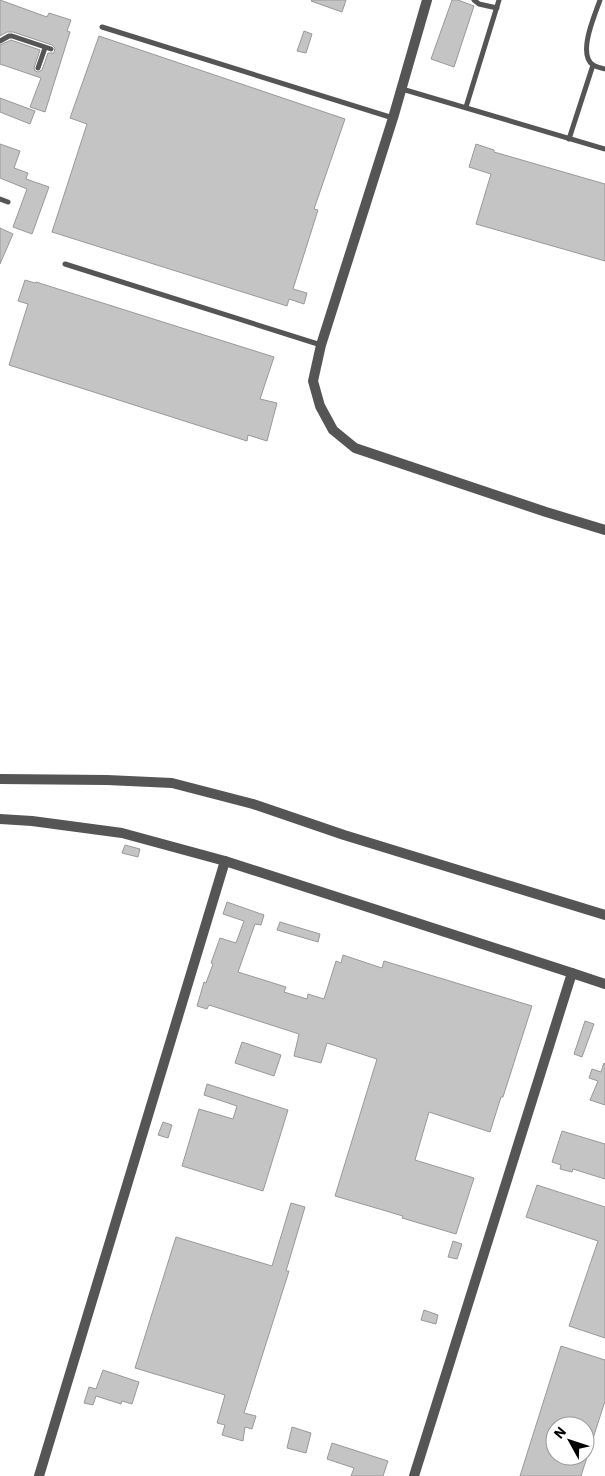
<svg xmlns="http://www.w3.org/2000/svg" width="605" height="1476" font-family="'IBM Plex Sans',sans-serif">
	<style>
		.building { fill: #c4c4c4; stroke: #999; fill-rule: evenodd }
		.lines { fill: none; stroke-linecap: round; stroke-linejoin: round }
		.lane { stroke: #555; stroke-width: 5 }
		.street { stroke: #555; stroke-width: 10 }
	</style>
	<rect width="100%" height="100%" fill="#fff"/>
	<g class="building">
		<path d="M0,0L47,17L49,13L71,20L67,31L70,32L45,112L30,107L41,78L0,64V45L11,40L40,50L34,68L35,71L38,72L42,70L48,53H54L55,48L52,45L13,32H7L0,36Z"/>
		<path d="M312,0H346L342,12L311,1Z"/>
		<path d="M452,0H458L474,6L454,67L431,59Z"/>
		<path d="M304,31L312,34L306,53L297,51Z"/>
		<path d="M99,36L345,119L314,209L318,210L293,289L307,293L304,304L289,299L287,306L52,232L87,124L70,118Z"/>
		<path d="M0,98L35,111L30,124L0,112Z"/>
		<path d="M0,144L20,151L14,168L28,173L26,179L49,187L32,234L13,227L27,189L0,178Z"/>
		<path d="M476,144L494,150V152L605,184V261L476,224L491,174L469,167Z"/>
		<path d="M0,228L13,234L0,264Z"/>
		<path d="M25,280L35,283L36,282L274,357L260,399L277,403L267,441L248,435L247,441L9,365L28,304L18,301Z"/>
		<path d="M125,845L140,849L138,857L122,853Z"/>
		<path d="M227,902L264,915L261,925L255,924L238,972L286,987L284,992L307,999L308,994L324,999L336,961L341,963L343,955L382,968L384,961L532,1006L503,1097H501L490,1132L429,1112L415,1160L474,1178L456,1234L402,1218L403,1216L335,1196L377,1059L327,1043L321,1063L294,1056L299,1034L209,1005L207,1009L197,1006L204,982L206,983L213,964L211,963L220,938L236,943L244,921L223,914Z"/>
		<path d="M280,922L320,934L318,942L277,930Z"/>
		<path d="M585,1021L594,1024L582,1057L574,1054Z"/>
		<path d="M242,1042L281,1055L274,1076L235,1063Z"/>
		<path d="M604,1063L605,1064V1105L590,1100L598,1081L589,1078L592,1069L601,1072Z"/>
		<path d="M207,1084L288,1110L263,1191L182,1166L199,1109L233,1119L237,1106L204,1095Z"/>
		<path d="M163,1122L172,1125L168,1138L158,1135Z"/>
		<path d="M562,1131L605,1144V1179L573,1169L572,1172L560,1169L561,1165L552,1162Z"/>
		<path d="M537,1185L605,1207V1338L569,1326L598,1241L526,1217Z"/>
		<path d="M291,1203L305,1207L286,1271H289L244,1413L256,1416L252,1429L245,1427L243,1441L222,1435L225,1425L217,1423L225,1395L135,1368L176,1237L272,1266Z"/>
		<path d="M453,1241L462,1244L457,1259L448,1257Z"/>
		<path d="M424,1310L438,1315L436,1324L421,1320Z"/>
		<path d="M561,1346L605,1360V1401L581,1476H520ZM555,1426H585V1456H555Z"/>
		<path d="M103,1370L139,1382L132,1404L122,1401L121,1404L96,1396L93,1405L84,1403L89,1387L96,1389Z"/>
		<path d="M292,1427L311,1433L306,1453L287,1448Z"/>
		<path d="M332,1443L388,1461L383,1476H351L354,1468L327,1459Z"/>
	</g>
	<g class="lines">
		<g class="lane">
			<path d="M474,0L479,4L497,8"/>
			<path d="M600,0C595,15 577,54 593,65C596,67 602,68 605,69"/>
			<path d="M102,27L393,118"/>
			<path d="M0,41L9,36H12L51,49"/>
			<path d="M38,68L45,48"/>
			<path d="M402,89L605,149"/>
			<path d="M466,107L499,0"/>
			<path d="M569,139L593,65"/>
			<path d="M0,199L8,202"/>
			<path d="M65,264L321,345"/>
		</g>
		<g class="street">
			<path d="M427,0L393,118L321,345L313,381L320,406L333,430L355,448L546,512L605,530"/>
			<path d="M0,779L107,780L172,783L253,804L344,835L605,915"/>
			<path d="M0,819L32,821L122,833L225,861L572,973"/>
			<path d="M39,1476L225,861"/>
			<path d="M414,1476L572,973L605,984"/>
		</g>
	</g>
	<g transform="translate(570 1441) rotate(310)"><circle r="24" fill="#ffffff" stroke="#999999"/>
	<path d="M0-4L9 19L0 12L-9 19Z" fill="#000000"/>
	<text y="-8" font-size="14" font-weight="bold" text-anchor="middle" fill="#000000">N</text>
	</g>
</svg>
